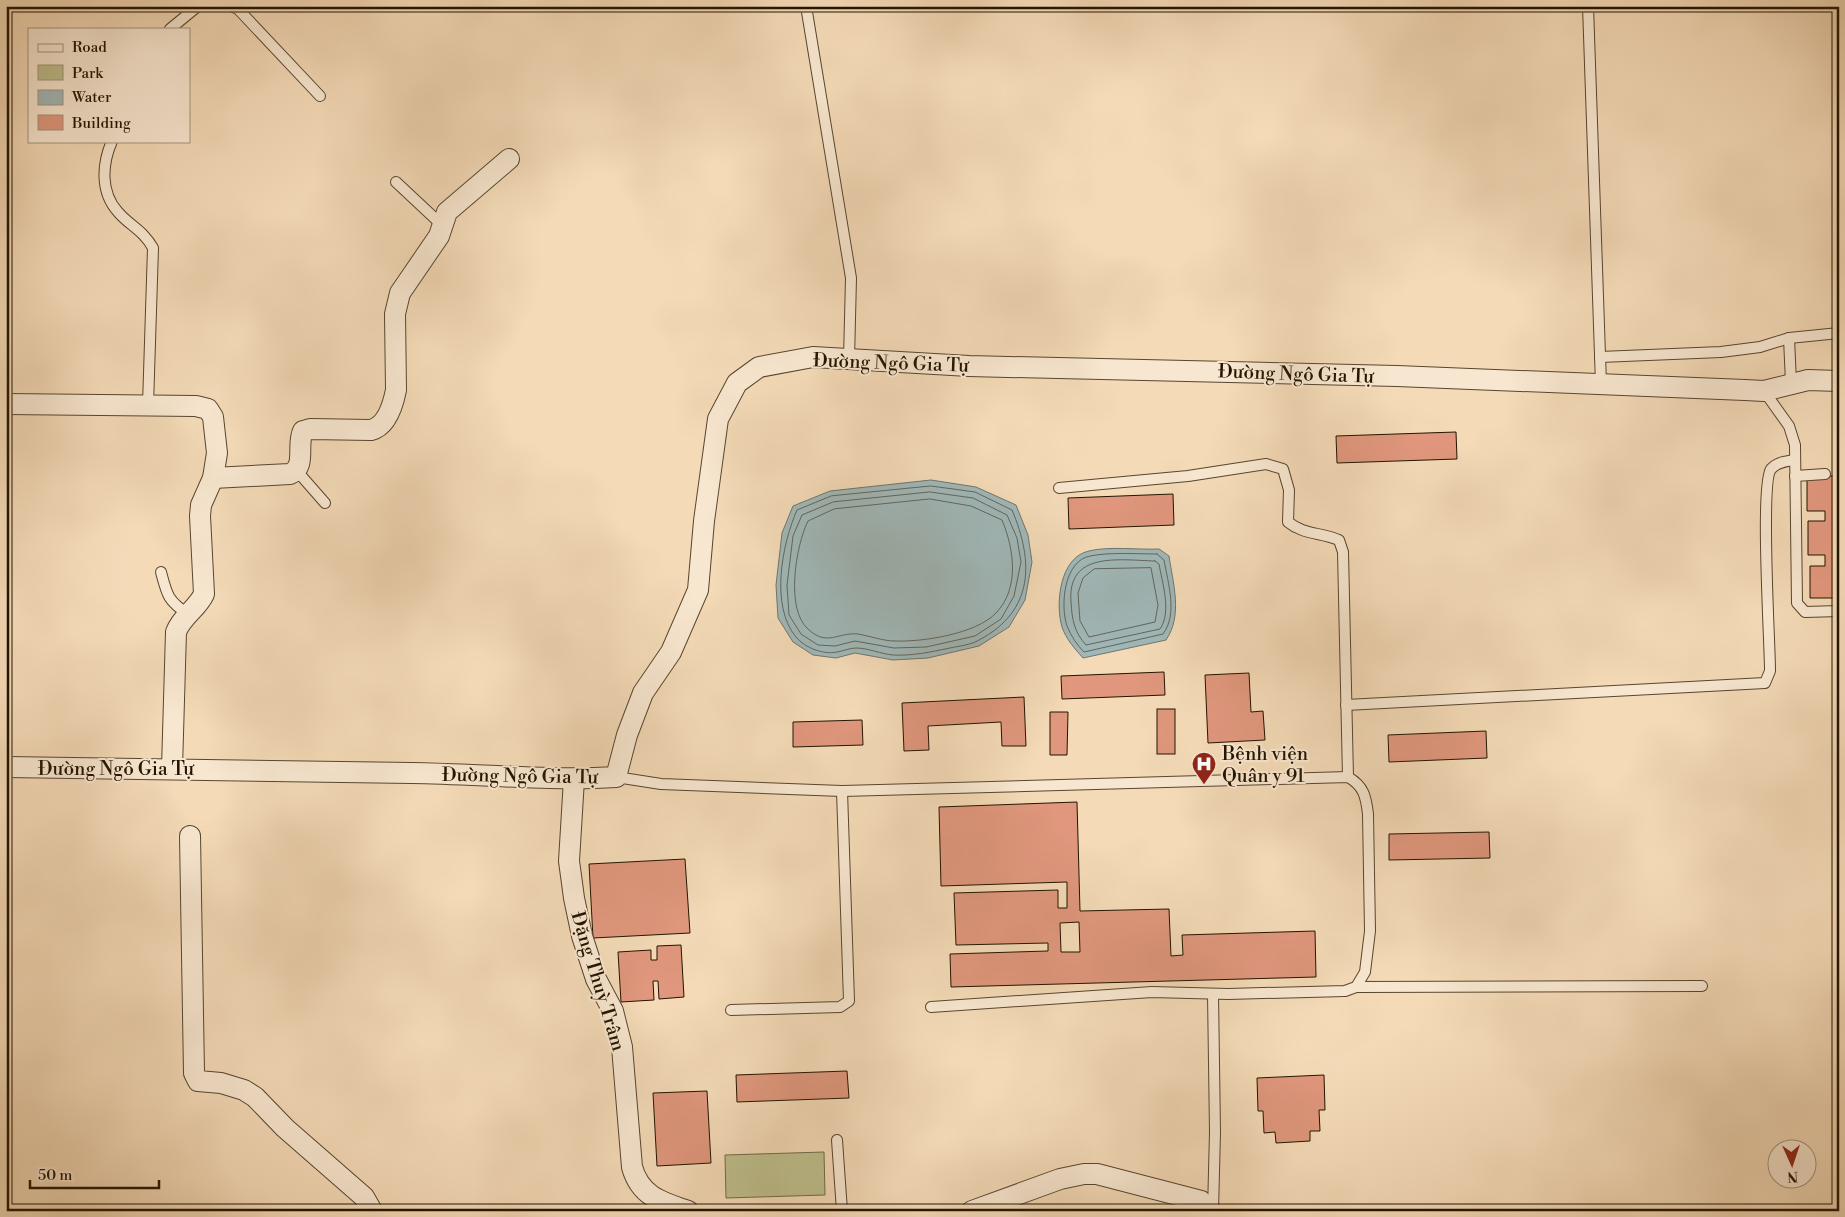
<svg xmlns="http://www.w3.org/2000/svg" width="1845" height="1217" font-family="'Libre Bodoni',serif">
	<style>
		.green { fill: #bebe8c; stroke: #706946 }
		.water { fill: #a0b8b9; stroke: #6e766f }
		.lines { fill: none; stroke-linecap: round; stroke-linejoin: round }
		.shore { stroke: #62665c; stroke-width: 1 }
		.building { fill: #e0977d; stroke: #231400; fill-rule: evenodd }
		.service-casing { stroke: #57462e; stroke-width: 12 }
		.minor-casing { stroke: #57462e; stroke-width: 22 }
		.service { stroke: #f8e7d0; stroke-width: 10 }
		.minor { stroke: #f8e7d0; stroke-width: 20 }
		.labels { text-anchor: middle; stroke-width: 4; stroke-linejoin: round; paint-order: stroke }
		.street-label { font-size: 19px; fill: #231400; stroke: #f8e7d0 }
		.poi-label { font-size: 19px; fill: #231400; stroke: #f8e7d0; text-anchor: start }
	</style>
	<rect width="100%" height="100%" fill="#f4dab7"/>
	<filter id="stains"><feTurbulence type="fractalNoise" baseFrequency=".004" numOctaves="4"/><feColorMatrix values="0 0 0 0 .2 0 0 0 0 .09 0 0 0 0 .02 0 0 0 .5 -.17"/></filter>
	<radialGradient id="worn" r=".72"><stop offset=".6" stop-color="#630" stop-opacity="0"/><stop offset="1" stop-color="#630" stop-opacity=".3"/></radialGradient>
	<path class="green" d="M824,1152L825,1195L726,1198L725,1155Z"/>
	<g class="water">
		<path d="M931,480L976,487L1016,505L1028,535L1032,562L1025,600L1009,627L979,646L928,658L893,660L855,653L836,658L813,655L793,642L778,618L776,585L782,533L793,506L830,491Z"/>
		<path d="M1159,549L1169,556C1173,584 1183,615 1166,640L1083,658C1075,649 1066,639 1062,627C1055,603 1060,557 1089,551C1109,546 1138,550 1159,549Z"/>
	</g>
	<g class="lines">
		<g class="shore">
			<path d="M931,486L975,492L1012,510C1034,562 1034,611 979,640C971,645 959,646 950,648C931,652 912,656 893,655C881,654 868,648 856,648C850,648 843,651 837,652C824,655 805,648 796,637C770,606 782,544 797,510L831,496Z"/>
			<path d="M930,492L973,498L1007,515L1017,538L1021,562L1014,596L1001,619L975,636L926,647L894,648L855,641L835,646L818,645L801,634L789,615L787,585L793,536L802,515L833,502Z"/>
			<path d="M930,499L971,506L1002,520C1014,549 1020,588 996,613C976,634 923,642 895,641C883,641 870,636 858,634C838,632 827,647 808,629C785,609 796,545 808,521L834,509Z"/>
			<path d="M1157,554L1164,560C1168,583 1178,614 1163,634L1084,652C1077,645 1071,636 1067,626C1060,605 1064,561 1090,556C1109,552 1137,554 1157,554Z"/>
			<path d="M1155,561L1159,564C1162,582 1172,612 1160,629L1086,645C1074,632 1072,619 1071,602C1067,551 1119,560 1155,561Z"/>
			<path d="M1151,568L1158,605L1155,622L1089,637L1080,621L1078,593L1083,578L1094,569Z"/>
		</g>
	</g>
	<g class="building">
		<path d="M1456,432L1457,459L1337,463L1336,436Z"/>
		<path d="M1807,476H1839V598H1810V566H1825V555H1808V521H1825V511H1807Z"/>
		<path d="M1173,494L1174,525L1069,529L1068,498Z"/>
		<path d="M1164,672L1165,695L1062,699L1061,676Z"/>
		<path d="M1249,673L1251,712L1263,711L1265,740L1208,743L1205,675Z"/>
		<path d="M1024,697L1026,746H1002L1001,722L928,726L929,750L904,751L902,703Z"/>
		<rect x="1157" y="709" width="18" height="45"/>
		<path d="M1050,712H1068L1067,755H1050Z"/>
		<path d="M862,720L863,745L793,747V722Z"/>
		<path d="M1486,731L1487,758L1389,762L1388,735Z"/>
		<path d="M1077,802L1080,911L1169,909L1171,956L1183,955L1182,935L1315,931L1316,977L951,987L950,954L1048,951V943L956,945L954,893L1058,890V908H1067V882L941,886L939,807ZM1079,922L1080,952H1061L1060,923Z"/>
		<path d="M1489,832L1490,858L1389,860V834Z"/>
		<path d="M685,859L690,933L593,938L589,864Z"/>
		<path d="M681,945L684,997L659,999L658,981H653L654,1000L621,1002L618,952L651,950V960H657V946Z"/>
		<path d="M847,1071L849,1098L737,1102L736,1075Z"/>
		<path d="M1324,1075L1325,1110H1319L1320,1131H1310V1141L1276,1143L1275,1132L1264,1133L1263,1111H1258L1257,1078Z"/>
		<path d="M707,1091L711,1163L657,1166L653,1093Z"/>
	</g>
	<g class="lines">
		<defs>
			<g id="service">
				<path d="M230,6L238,9L320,96"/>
				<path d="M806,6L851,278L849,359"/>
				<path d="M1588,6L1601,384"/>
				<path d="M170,29L198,6"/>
				<path d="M112,141C102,164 100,192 118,212C130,226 143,230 153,248L148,405"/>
				<path d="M396,182L443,226"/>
				<path d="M1789,338L1791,383"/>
				<path d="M1600,357L1721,352L1760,347L1789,338L1839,333"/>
				<path d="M1764,391L1789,426L1795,445L1797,603L1805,612L1839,611"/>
				<path d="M297,471L325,503"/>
				<path d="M1795,476L1825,474"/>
				<path d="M1059,488L1188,476L1266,464L1283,469L1289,490L1288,522C1304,535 1320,532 1339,540L1343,552L1348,777"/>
				<path d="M161,572C167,595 168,601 188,614"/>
				<path d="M1346,705L1765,683L1770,671C1770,641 1760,484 1771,469C1777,462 1787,461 1795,460"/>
				<path d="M616,777L661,784L842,791L1348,777C1364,786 1366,797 1368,814L1370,931L1365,972L1356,987L1345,991L1228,994L1152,992L931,1007"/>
				<path d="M1356,987L1702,986"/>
				<path d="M731,1010L840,1007L849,1001L842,791"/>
				<path d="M837,1140L842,1211"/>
				<path d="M1213,1211L1215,1132L1213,994"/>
			</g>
			<g id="minor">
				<path d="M6,404L196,406L208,409L213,417L217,453L213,478L201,505L200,516L204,594C197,609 182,616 176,632L172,768"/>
				<path d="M213,478L290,474C307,467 296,445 303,431L310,429L371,430C387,426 393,405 396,390L395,314L400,293L439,236L447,212L509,159"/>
				<path d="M6,767C141,768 276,770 412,773C480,774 548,781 616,777L627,735L643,693L671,652L698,590L704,521L718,419L737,383L759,367L813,357L969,366L1397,376L1745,390L1764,391L1808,380L1839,381"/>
				<path d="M574,779L569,861L574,898L582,936L596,979L613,1011L622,1047L632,1167C640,1196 661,1202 688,1211"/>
				<path d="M190,836L194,1073L198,1081L221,1083L244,1090L255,1097L285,1128L364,1197L372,1211"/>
				<path d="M972,1211L1060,1179L1084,1174H1097L1201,1201L1211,1211"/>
			</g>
		</defs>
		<use href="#service" class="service-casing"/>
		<use href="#minor" class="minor-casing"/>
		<use href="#service" class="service"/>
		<use href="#minor" class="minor"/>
	</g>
	<defs>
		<symbol id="hospital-pin" viewBox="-11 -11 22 30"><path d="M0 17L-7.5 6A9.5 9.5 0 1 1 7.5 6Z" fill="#8f2418" stroke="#f8e7d0"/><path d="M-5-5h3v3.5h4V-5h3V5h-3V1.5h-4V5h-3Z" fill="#fff"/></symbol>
	</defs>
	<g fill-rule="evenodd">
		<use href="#hospital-pin" x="1190" y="750" width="28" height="38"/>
	</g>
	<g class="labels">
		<g class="street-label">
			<text transform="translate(891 362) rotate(2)" y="7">Đường Ngô Gia Tự</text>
			<text transform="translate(1296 373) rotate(2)" y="7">Đường Ngô Gia Tự</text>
			<text x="116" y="775">Đường Ngô Gia Tự</text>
			<text transform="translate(520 775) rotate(1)" y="7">Đường Ngô Gia Tự</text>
			<text transform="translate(599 981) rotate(73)" y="7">Đặng Thuỳ Trâm</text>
		</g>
		<g class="poi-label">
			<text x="1222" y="760">Bệnh viện<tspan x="1222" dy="22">Quân y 91</tspan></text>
		</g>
	</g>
	<rect width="1845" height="1217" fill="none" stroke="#f4dab7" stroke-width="25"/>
	<rect x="8" y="8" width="1830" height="1202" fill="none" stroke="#231400" stroke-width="2.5"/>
	<rect x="12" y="12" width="1820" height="1192" fill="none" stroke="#231400"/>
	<rect x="28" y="28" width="162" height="115" fill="#f8e7d0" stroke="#a3937d"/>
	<rect x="38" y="44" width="25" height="8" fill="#f8e7d0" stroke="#a3937d"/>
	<text x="72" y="52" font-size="15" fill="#231400">Road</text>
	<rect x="38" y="65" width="25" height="15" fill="#bebe8c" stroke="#a3937d"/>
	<text x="72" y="78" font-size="15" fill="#231400">Park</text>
	<rect x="38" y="90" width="25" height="15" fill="#a0b8b9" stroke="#a3937d"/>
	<text x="72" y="102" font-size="15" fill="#231400">Water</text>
	<rect x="38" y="115" width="25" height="15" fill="#e0977d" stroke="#a3937d"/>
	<text x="72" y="128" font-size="15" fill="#231400">Building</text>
	<g transform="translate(1792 1164) rotate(177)"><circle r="24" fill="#f8e7d0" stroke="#a3937d"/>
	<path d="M0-4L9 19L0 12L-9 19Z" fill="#8f2418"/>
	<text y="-8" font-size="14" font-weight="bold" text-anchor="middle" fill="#231400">N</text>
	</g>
	<path d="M30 1180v8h129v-8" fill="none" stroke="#231400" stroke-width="2.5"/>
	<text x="38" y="1180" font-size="15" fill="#231400" stroke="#f8e7d0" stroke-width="4" paint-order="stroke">50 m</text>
	<rect width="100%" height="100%" filter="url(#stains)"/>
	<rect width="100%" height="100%" fill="url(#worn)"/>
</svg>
